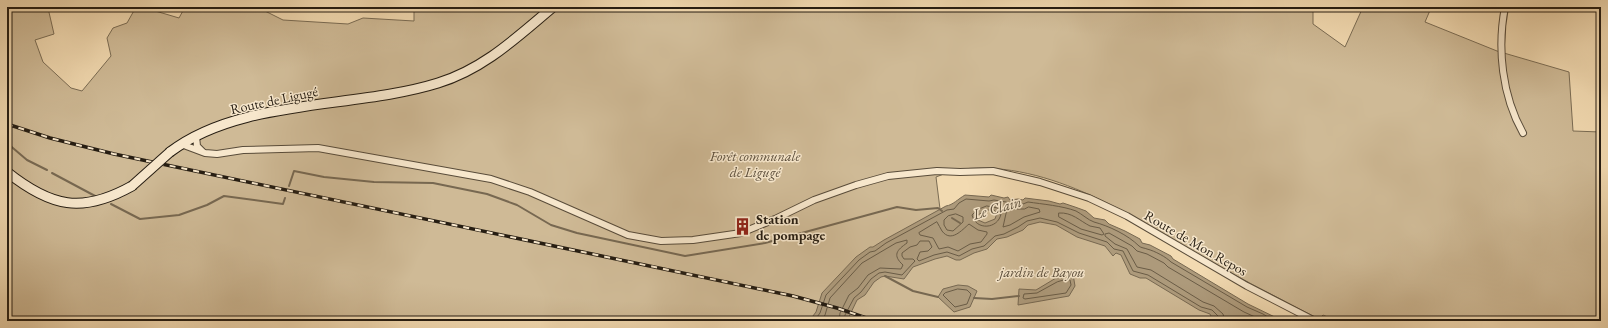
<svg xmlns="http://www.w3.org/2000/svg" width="1608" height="328" font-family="'EB Garamond',serif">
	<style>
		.green { fill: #cfba96; stroke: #7a6c54 }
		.water { fill: #ad9a7b; stroke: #776851; fill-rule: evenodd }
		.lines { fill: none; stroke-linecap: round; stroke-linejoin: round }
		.shore { stroke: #6a5c46; stroke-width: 1 }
		.stream { stroke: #776851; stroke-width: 2 }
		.street-casing { stroke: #594c3a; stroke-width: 8 }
		.secondary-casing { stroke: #261d12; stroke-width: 11 }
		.street { stroke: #f7e7cc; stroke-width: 6 }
		.secondary { stroke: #f7e7cc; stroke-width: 9 }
		.rail-casing { stroke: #261d12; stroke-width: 3.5 }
		.rail { stroke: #f7e7cc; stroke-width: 2; stroke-dasharray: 6; stroke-linecap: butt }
		.secondary-bridge-casing { stroke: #261d12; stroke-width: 11; stroke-linecap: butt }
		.secondary-bridge { stroke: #f7e7cc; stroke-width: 9 }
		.labels { text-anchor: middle; stroke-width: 3; stroke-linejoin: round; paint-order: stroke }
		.street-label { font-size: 14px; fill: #261d12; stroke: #f7e7cc }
		.park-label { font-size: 14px; font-style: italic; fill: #594c3a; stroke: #f7e7cc }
		.poi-label { font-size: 14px; font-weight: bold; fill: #261d12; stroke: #f7e7cc; text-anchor: start }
		.water-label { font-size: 15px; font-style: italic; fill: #5c4f3c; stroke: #f7e7cc }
	</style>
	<rect width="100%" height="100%" fill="#f2dab1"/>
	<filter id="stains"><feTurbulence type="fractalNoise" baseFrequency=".005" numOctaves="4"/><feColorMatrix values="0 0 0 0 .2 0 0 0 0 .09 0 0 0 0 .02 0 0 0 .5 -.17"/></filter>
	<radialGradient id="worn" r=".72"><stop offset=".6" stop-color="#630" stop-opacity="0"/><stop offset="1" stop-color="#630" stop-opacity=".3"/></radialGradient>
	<path class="green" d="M7,7H51L48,8L54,34L35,40L43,62L71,88L82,91L111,56L107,38L113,28L127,23L136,7H152V10L179,18L185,7H257L283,20L348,24L363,18L414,21V7H1313V24L1345,47L1363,7L1380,9L1381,7H1428L1431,8L1425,22L1497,51L1569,72L1573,131L1601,132V321H1336L1323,315L1319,319C1282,300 1245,281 1209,261C1135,218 1051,160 962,169C953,170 944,174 936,177L941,217L991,205L1078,226L1231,321L997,320L996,321H7Z"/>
	<g class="water">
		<path d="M965,195L989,197L991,195L1004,198L1008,197L1010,200L1018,199L1023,200L1025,198L1049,201L1060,204L1063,203L1075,207L1086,211L1094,218L1105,220L1109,224L1125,231L1140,239L1142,243L1150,245L1171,256L1173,259L1248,304L1283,321H1216V319L1212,318L1210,314L1199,310L1146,278H1140L1130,274L1121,255L1116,253L1113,256L1105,246L1077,237L1056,225L1040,222L1028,225L1023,230L1007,237L997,239L987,249L974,253L960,260H956L947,256L935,259L913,267L904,279L885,276L881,277L874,282L865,295L857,300L847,321H809L816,312L822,293L856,257L870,247H873L884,240L946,206C953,205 958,199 965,195ZM987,210H994L997,213L995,219L985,223L978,220L976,216Z"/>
		<path d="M1073,274L1075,286L1069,296L1018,305L1019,289L1036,290L1056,278Z"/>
		<path d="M958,285L968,286L977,291L970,307L954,312L938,297L943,289Z"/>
	</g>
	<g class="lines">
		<g class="shore">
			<path d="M987,206L998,208L1001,214C998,229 976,231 972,215L977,210Z"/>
			<path d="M1029,207L1039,209L1040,212L1024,217L1010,225L1003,227L1007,209H1024Z"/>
			<path d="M1059,213C1072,212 1080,221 1090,226C1093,227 1097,227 1100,228L1104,234L1102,235L1081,229L1059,217Z"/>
			<path d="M956,214L963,217V222L953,231L947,230L944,225V220L948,216Z"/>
			<path d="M937,222C939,225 940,228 942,231C951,243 962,230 969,224L978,230L987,232V234L981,242L970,244L958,251L948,247L939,249L933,238L920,235L919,233Z"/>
			<path d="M1068,279L1070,280L1071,285L1066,293L1025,299L1023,298L1024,294L1037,293L1057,282Z"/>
			<path d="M958,289L967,290L971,294L967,304L955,307L943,295L945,293Z"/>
			<path d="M814,321L820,313L826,295L859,260L870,252L875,251L886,243L947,210L954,209L959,203L966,199L989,201L994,200L1006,202L1010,204H1023L1028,202C1042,204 1063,206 1076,211C1082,214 1088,220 1094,222C1109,226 1128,235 1139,246C1141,248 1145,248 1147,249C1155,251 1166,257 1171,262L1247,307L1263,314L1274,321"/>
			<path d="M821,321L825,315L830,298L862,263L896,243L907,240V243C897,250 892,255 903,265L901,269L880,268L868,275L858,288L849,295L840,313L839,321"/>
			<path d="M844,321L845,315L854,298L861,292L871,279L879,273L885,272L902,275L915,261L913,259H904L902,256V253L910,247L917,245L920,241H929L932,247L928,251L920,252L917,259L919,261L934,255L947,252L959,256L972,249L984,246L995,236L1004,234L1018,227L1027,221L1040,218L1057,222L1079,233L1107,242L1114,249L1123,251L1133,271L1148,275L1201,307L1212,310L1219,317L1220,321"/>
			<path d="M1225,321L1223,314L1214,306L1203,302L1151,270L1137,267L1127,249L1115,244L1105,236V234L1109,233L1132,246L1137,251L1147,254L1164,263L1168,267L1244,312L1264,321"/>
		</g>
		<g class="stream">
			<path d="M7,143L27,160L47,170"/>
			<path d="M52,173L97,197"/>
			<path d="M289,186L294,171L324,177L374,182L433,183L487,194L517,205L551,225L577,233L685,256L765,243L897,207L916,210L938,208L942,211"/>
			<path d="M111,204L140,219L179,215L207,205L224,196L283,204L285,198"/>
			<path d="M952,218L960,223"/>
			<path d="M885,276L913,291L938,297"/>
			<path d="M974,298L992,299L1019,296"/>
		</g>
		<defs>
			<g id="street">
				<path d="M1505,7C1497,48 1502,96 1523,133"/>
				<path d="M196,136L197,146L202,151"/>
				<path d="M181,144L205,153L217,154L243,150L318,148L491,179L530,192L628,235L661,241L693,240L741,233L775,219L814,200L856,185L888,176L937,171L960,172L993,171L1040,182L1089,198L1127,216L1247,286L1315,321"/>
			</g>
			<g id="secondary">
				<path d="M170,152C241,98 355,109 438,83C484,69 517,37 553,7"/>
				<path d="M7,172C51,207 82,214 132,186"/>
			</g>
		</defs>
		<use href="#street" class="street-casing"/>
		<use href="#secondary" class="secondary-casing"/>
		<use href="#street" class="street"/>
		<use href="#secondary" class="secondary"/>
		<defs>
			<path id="rail" d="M7,124L50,138L114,154L793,296L837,308L875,321"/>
		</defs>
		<use href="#rail" class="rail-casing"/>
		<use href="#rail" class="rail"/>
		<defs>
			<path id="secondary-bridge" d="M132,186L170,152"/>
		</defs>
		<use href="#secondary-bridge" class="secondary-bridge-casing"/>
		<use href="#secondary-bridge" class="secondary-bridge"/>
	</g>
	<defs>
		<symbol id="building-bare" viewBox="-9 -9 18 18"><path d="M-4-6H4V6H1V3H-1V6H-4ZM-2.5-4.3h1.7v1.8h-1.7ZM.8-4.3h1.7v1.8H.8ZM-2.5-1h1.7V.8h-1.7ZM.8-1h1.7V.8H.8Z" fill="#8f2418" stroke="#f7e7cc" stroke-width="2.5" paint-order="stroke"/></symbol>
	</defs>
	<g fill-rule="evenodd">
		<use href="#building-bare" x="730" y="214" width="25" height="25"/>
	</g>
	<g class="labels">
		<g class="street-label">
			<text transform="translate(274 100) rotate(-12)" y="5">Route de Ligugé</text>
			<text transform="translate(1196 243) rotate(30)" y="5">Route de Mon Repos</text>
		</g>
		<g class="park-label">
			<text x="755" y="161">Forêt communale<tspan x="755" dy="16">de Ligugé</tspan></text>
			<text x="1042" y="277">jardin de Bayou</text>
		</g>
		<g class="poi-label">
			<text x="756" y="224">Station<tspan x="756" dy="16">de pompage</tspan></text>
		</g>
		<g class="water-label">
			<text transform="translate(997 208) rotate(-16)" y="5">Le Clain</text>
		</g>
	</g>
	<rect width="1608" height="328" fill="none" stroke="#f2dab1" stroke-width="24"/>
	<rect x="8" y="8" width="1592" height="312" fill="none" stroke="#261d12" stroke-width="2"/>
	<rect x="12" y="12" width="1584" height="304" fill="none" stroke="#261d12"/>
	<rect width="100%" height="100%" filter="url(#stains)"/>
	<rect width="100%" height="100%" fill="url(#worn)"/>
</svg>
